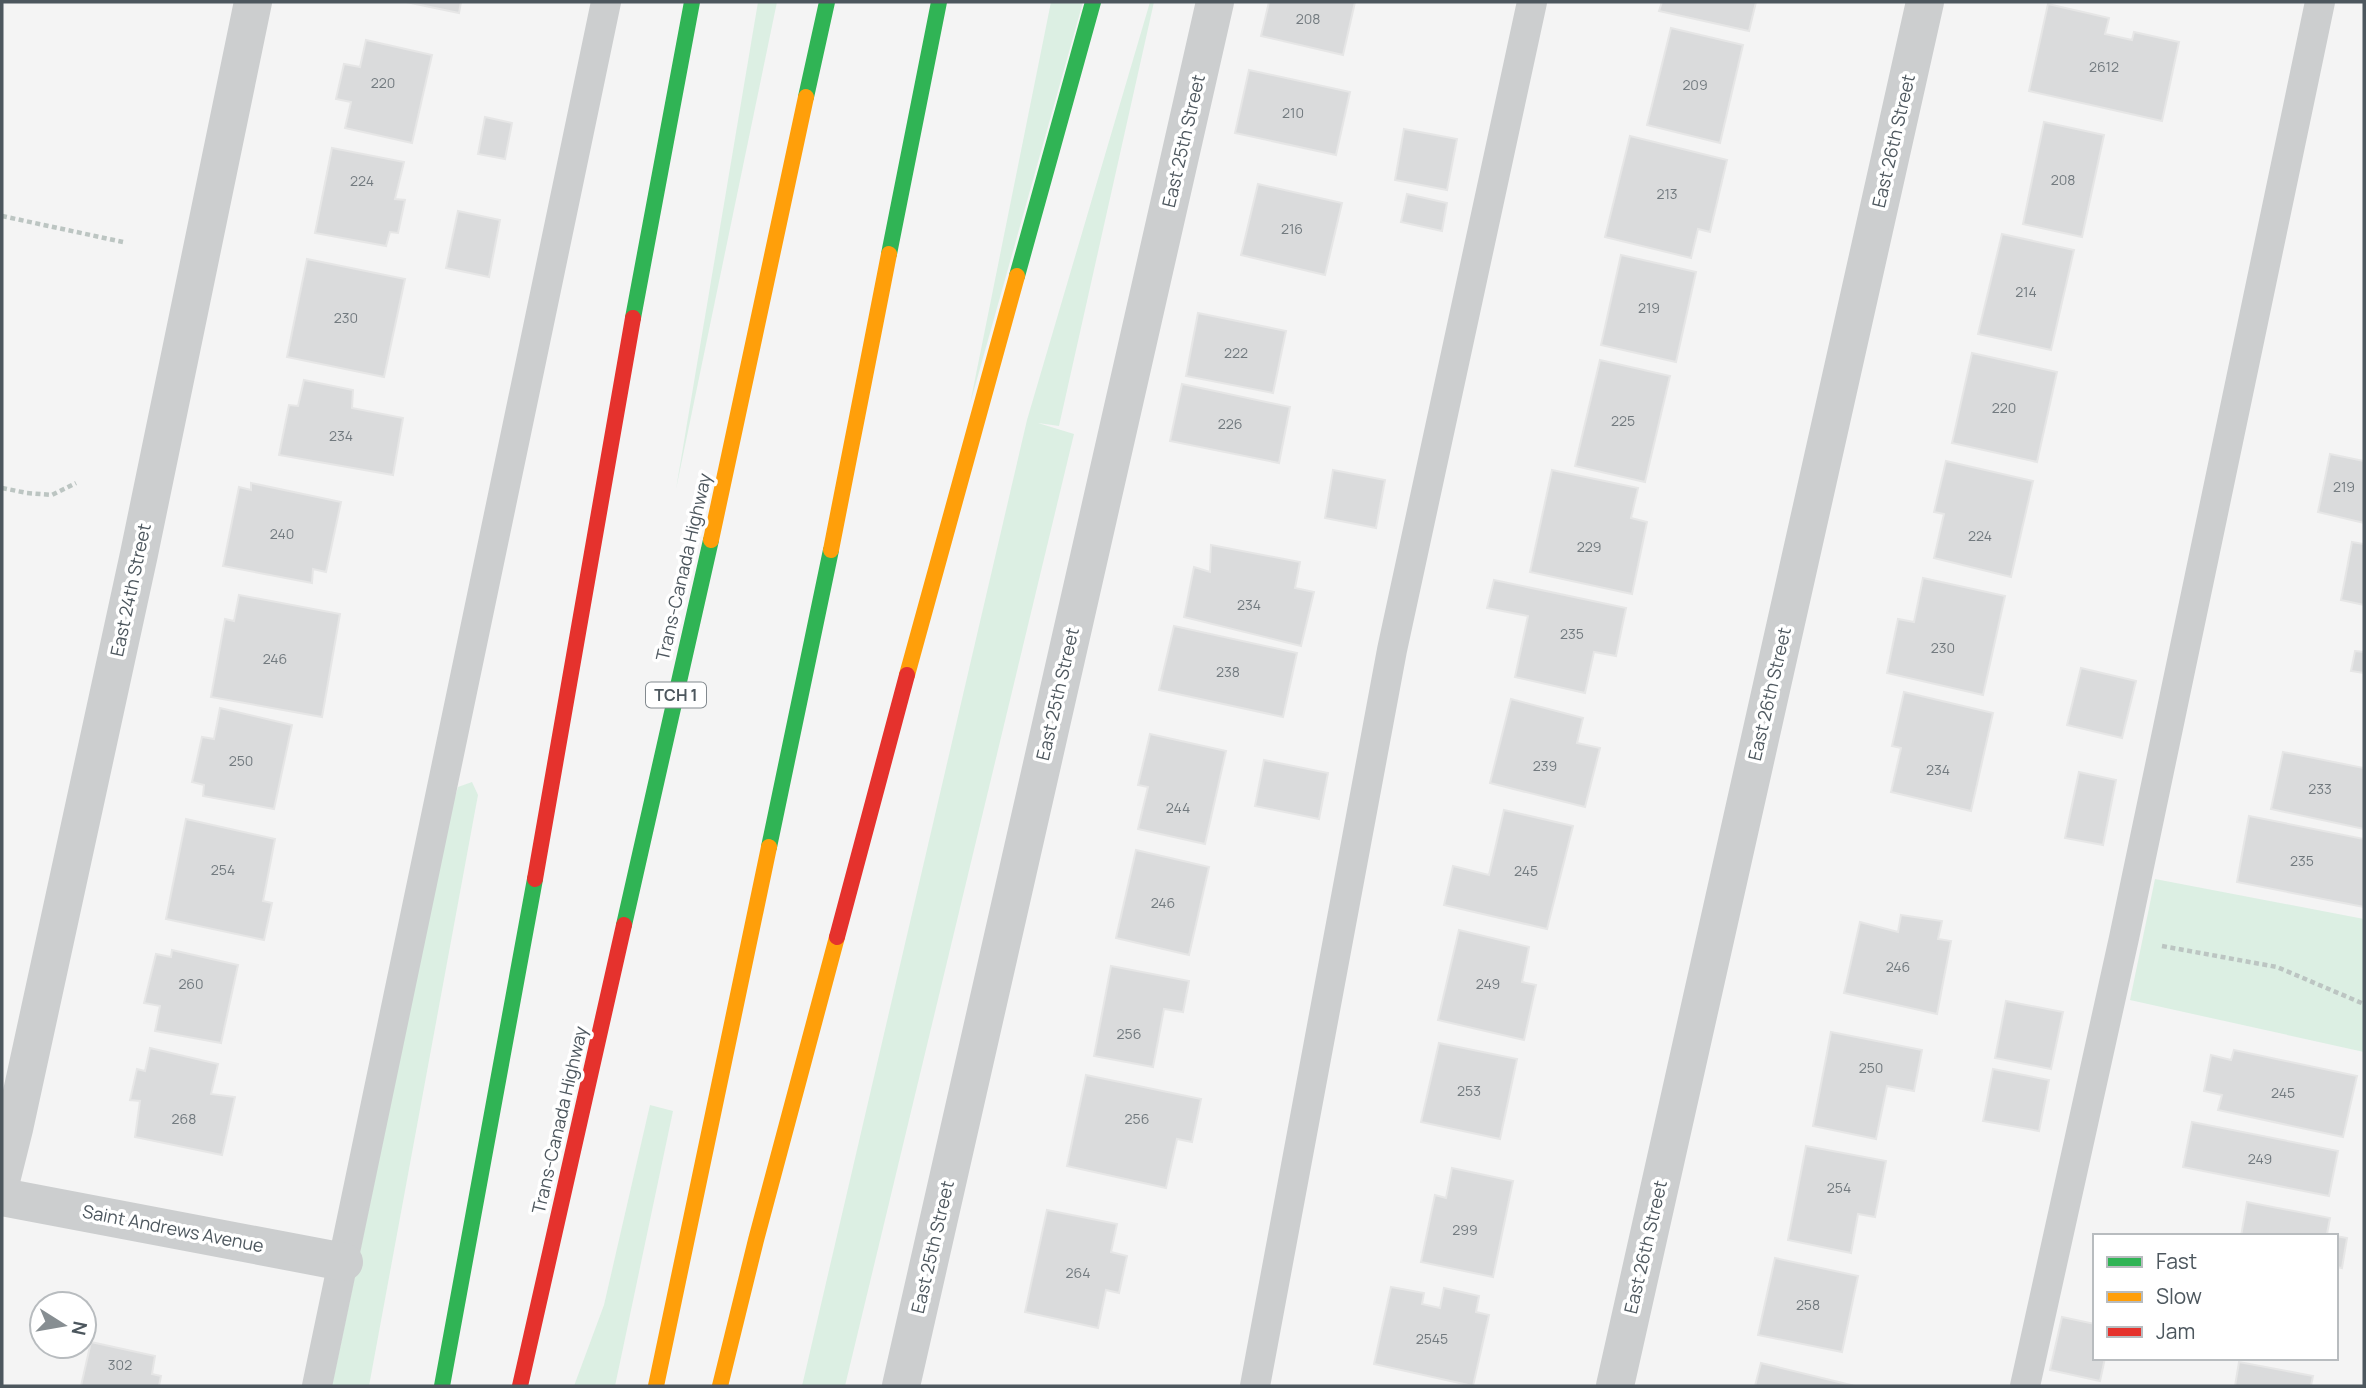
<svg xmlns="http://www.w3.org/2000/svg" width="2366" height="1388" font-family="Manrope,sans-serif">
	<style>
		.green { fill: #dcefe3 }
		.building { fill: #dadbdc; stroke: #e6e6e6; stroke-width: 2 }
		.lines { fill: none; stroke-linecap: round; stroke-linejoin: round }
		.path { stroke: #bcc5c2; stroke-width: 4.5; stroke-dasharray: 5 3.5; stroke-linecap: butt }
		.lane { stroke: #cccecf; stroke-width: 30 }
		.street { stroke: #cccecf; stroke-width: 38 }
		.fast { stroke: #30b455; stroke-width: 16 }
		.slow { stroke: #ff9f0a; stroke-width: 16 }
		.jam { stroke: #e5322d; stroke-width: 16 }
		.labels { text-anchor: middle; stroke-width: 7; stroke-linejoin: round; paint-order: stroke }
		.number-label { font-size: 14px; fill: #727a7f }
		.shield { fill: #fff; stroke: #82898e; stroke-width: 2 }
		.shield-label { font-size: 16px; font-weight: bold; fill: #4d575e }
		.street-label { font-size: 18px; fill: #4d575e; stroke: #fff }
	</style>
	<rect width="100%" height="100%" fill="#f4f4f4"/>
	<g class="green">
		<path d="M758,2H777L676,489Z"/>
		<path d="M1051,2H1083L970,404Z"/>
		<path d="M1150,2H1154L1059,426L1038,423L1074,434L845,1386H802L1027,420Z"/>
		<path d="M472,782L478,795L475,811L369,1386H332L453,803L458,787Z"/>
		<path d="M2155,879L2364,919V1052L2130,1000Z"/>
		<path d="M650,1105L673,1111L615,1386H574L604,1305Z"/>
	</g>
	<g class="building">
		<path d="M406,2H461L459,13Z"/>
		<path d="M1269,2H1355L1343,55L1261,36Z"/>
		<path d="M1662,2H1756L1749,31L1659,11Z"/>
		<path d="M2048,4L2109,18L2105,34L2132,40L2134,32L2179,42L2162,121L2029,91Z"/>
		<path d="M1671,28L1743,45L1720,143L1647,125Z"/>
		<path d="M366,40L432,55L412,143L345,128L351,102L336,99L344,64L360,67Z"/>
		<path d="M1249,70L1350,92L1336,155L1235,133Z"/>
		<path d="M485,117L512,123L505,159L478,154Z"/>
		<path d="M2044,122L2104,135L2082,237L2023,224Z"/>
		<path d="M1404,129L1457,139L1447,190L1395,180Z"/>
		<path d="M1630,136L1727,160L1710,232L1698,229L1691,258L1605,237Z"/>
		<path d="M332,148L404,162L395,199L405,200L398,233L390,232L386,246L315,233Z"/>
		<path d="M1258,184L1342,203L1325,275L1241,255Z"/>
		<path d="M1407,194L1447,203L1442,231L1401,222Z"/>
		<path d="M458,211L500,220L489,277L446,268Z"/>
		<path d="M2002,234L2074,250L2051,350L1978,334Z"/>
		<path d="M1621,255L1696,272L1676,362L1601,345Z"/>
		<path d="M307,259L405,279L384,377L287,357Z"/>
		<path d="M1198,313L1286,331L1273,393L1186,376Z"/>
		<path d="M1972,353L2057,372L2037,462L1952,443Z"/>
		<path d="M1600,360L1670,376L1645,482L1575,466Z"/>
		<path d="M304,380L353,390L352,408L403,418L393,475L279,455L289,405L298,406Z"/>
		<path d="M1182,384L1290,407L1279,463L1170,441Z"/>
		<path d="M2330,454L2364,461V523L2318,512Z"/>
		<path d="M1946,461L2033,481L2011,577L1934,558L1944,514L1934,512Z"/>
		<path d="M1333,470L1385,480L1376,528L1325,518Z"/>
		<path d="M1552,470L1638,488L1631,518L1647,522L1632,594L1530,572Z"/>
		<path d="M251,483L341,502L326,572L313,569L312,583L223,566L239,487L251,490Z"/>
		<path d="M2352,542L2364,544V605L2341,600Z"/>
		<path d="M1211,545L1300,562L1295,588L1314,592L1301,646L1184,617L1194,567L1210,572Z"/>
		<path d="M1923,578L2005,596L1983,695L1887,673L1898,619L1914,622Z"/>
		<path d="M1494,580L1626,608L1616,656L1594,652L1585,693L1515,677L1528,616L1487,608Z"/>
		<path d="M239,595L340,614L322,717L211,697L225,619L234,621Z"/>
		<path d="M1174,626L1297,653L1283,717L1159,690Z"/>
		<path d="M2355,651L2364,652V673L2351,671Z"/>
		<path d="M2081,668L2136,681L2122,738L2067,725Z"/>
		<path d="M1904,692L1993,713L1971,811L1891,792L1901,748L1892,746Z"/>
		<path d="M1511,699L1583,718L1577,743L1600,748L1585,807L1490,783Z"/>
		<path d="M220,708L292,725L274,809L203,796L204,785L192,782L202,737L214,739Z"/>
		<path d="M1150,734L1226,751L1205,844L1138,829L1148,787L1138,785Z"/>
		<path d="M2283,752L2364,768V829L2271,809Z"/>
		<path d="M1264,760L1328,773L1319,819L1255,806Z"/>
		<path d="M2079,772L2116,780L2103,845L2065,838Z"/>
		<path d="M1504,810L1573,826L1547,929L1444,905L1453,866L1489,875Z"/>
		<path d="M2249,816L2364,839V907L2237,882Z"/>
		<path d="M186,819L275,839L263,901L272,903L264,940L166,919Z"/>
		<path d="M1136,850L1209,867L1189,955L1116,938Z"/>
		<path d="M1901,915L1942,921L1938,939L1951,941L1937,1014L1844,993L1860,922L1898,932Z"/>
		<path d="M1459,930L1529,947L1522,982L1536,985L1524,1040L1438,1020Z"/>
		<path d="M172,950L238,965L221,1043L155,1031L160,1006L144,1003L156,954L171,957Z"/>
		<path d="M1111,966L1189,981L1183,1012L1164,1009L1153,1067L1094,1056Z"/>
		<path d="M2006,1001L2063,1012L2051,1069L1995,1058Z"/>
		<path d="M1831,1032L1922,1050L1914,1091L1887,1086L1876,1139L1813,1126Z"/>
		<path d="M1439,1043L1517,1059L1500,1139L1421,1122Z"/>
		<path d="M150,1048L218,1064L211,1094L235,1097L222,1155L135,1137L140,1101L130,1100L137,1069L145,1071Z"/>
		<path d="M2234,1050L2357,1076L2343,1137L2218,1110L2222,1095L2204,1091L2211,1055L2231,1060Z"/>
		<path d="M1993,1069L2049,1080L2039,1131L1983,1121Z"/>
		<path d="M1086,1075L1201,1099L1192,1142L1177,1139L1166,1188L1067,1166Z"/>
		<path d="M2192,1122L2338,1151L2329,1196L2183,1167Z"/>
		<path d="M1806,1146L1886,1161L1875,1217L1858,1214L1851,1253L1788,1240Z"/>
		<path d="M1452,1168L1513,1181L1493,1277L1421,1262L1435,1195L1446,1198Z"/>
		<path d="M2247,1202L2330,1218L2327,1234L2336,1236H2241Z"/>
		<path d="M1047,1210L1117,1224L1111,1252L1127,1256L1119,1293L1106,1290L1098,1328L1025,1312Z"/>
		<path d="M2336,1236L2347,1238L2342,1268L2336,1267Z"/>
		<path d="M1775,1258L1858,1276L1842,1352L1758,1335Z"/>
		<path d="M1391,1287L1424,1293L1422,1304L1440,1308L1444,1288L1479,1296L1476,1312L1489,1315L1473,1386L1374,1364Z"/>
		<path d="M2062,1317L2095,1324V1358H2105L2100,1381L2050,1370Z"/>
		<path d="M91,1342L155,1356L152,1374L161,1376L159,1386H81Z"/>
		<path d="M2239,1362L2313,1376L2311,1386H2235Z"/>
		<path d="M1761,1363L1855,1386H1755Z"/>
	</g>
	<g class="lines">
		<g class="path">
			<path d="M2,216L123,242"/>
			<path d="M2,488L27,493L52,495L76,483"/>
			<path d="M2162,946L2277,967L2364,1004"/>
		</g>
		<g class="lane">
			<path d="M317,1386L606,2"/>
			<path d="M1255,1386L1392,650L1532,2"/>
			<path d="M2025,1386L2124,938L2320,2"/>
		</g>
		<g class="street">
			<path d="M2,1177L14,1129L139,554L253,2"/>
			<path d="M2,1197L344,1262"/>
			<path d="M901,1386L1215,2"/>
			<path d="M1615,1386L1925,2"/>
		</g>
		<g class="fast">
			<path d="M806,97L827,2"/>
			<path d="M889,254L939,2"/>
			<path d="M1017,276L1093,2"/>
			<path d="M633,318L692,2"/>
			<path d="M769,847L831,550"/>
			<path d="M624,925L711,540"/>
			<path d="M442,1386L535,879"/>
		</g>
		<g class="slow">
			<path d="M711,540L806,97"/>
			<path d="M831,550L889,254"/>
			<path d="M907,675L1017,276"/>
			<path d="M656,1386L769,847"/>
			<path d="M720,1386L756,1240L837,937"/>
		</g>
		<g class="jam">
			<path d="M535,879L633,318"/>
			<path d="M837,937L907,675"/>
			<path d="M520,1386L624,925"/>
		</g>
	</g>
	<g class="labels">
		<g class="number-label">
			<text x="1308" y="24">208</text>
			<text x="2104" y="72">2612</text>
			<text x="383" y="88">220</text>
			<text x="1695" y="90">209</text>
			<text x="1293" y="118">210</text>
			<text x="2063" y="185">208</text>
			<text x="362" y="186">224</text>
			<text x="1667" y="199">213</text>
			<text x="1292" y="234">216</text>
			<text x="2026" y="297">214</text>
			<text x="1649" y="313">219</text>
			<text x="346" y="323">230</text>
			<text x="1236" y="358">222</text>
			<text x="2004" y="413">220</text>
			<text x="1623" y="426">225</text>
			<text x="1230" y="429">226</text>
			<text x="341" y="441">234</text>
			<text x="2344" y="492">219</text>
			<text x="282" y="539">240</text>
			<text x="1980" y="541">224</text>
			<text x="1589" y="552">229</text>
			<text x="1249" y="610">234</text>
			<text x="1572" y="639">235</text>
			<text x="1943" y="653">230</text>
			<text x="275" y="664">246</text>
			<text x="1228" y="677">238</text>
			<text x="241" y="766">250</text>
			<text x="1545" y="771">239</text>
			<text x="1938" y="775">234</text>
			<text x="2320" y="794">233</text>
			<text x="1178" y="813">244</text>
			<text x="2302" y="866">235</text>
			<text x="223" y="875">254</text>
			<text x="1526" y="876">245</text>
			<text x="1163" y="908">246</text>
			<text x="1898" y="972">246</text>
			<text x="191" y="989">260</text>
			<text x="1488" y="989">249</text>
			<text x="1129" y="1039">256</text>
			<text x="1871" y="1073">250</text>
			<text x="1469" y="1096">253</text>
			<text x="2283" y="1098">245</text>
			<text x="184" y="1124">268</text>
			<text x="1137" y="1124">256</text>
			<text x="2260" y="1164">249</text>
			<text x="1839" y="1193">254</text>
			<text x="1465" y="1235">299</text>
			<text x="1078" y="1278">264</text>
			<text x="1808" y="1310">258</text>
			<text x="1432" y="1344">2545</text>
			<text x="120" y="1370">302</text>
		</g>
		<rect class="shield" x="646" y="682.5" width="60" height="25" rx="5"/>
		<g class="shield-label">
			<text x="676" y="701">TCH 1</text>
		</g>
		<g class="street-label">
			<text transform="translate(1184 141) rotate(-77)" y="6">East 25th Street</text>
			<text transform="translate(1894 141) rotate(-77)" y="6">East 26th Street</text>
			<text transform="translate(684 567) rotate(-77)" y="6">Trans-Canada Highway</text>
			<text transform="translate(131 590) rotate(-78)" y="6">East 24th Street</text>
			<text transform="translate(1058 694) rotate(-77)" y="6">East 25th Street</text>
			<text transform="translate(1770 694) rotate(-77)" y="6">East 26th Street</text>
			<text transform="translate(560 1120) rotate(-77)" y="6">Trans-Canada Highway</text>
			<text transform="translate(173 1229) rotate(11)" y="6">Saint Andrews Avenue</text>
			<text transform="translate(933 1247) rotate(-77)" y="6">East 25th Street</text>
			<text transform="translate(1646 1247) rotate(-77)" y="6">East 26th Street</text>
		</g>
	</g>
	<rect width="2366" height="1388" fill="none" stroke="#4d575e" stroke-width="7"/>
	<rect x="2093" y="1234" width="245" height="126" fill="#ffffff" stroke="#b8bcbf" stroke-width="2"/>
	<rect x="2107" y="1257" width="35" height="10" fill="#30b455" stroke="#b8bcbf" stroke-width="2"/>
	<text x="2156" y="1269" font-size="21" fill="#4d575e">Fast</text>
	<rect x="2107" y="1292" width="35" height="10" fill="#ff9f0a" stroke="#b8bcbf" stroke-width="2"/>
	<text x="2156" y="1304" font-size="21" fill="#4d575e">Slow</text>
	<rect x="2107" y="1327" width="35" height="10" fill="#e5322d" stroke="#b8bcbf" stroke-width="2"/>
	<text x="2156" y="1339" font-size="21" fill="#4d575e">Jam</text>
	<g transform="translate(63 1325) rotate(101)"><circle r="33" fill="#ffffff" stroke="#b8bcbf" stroke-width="2"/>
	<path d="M0-5L12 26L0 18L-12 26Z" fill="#878e92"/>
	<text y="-10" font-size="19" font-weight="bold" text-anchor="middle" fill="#4d575e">N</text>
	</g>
</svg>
